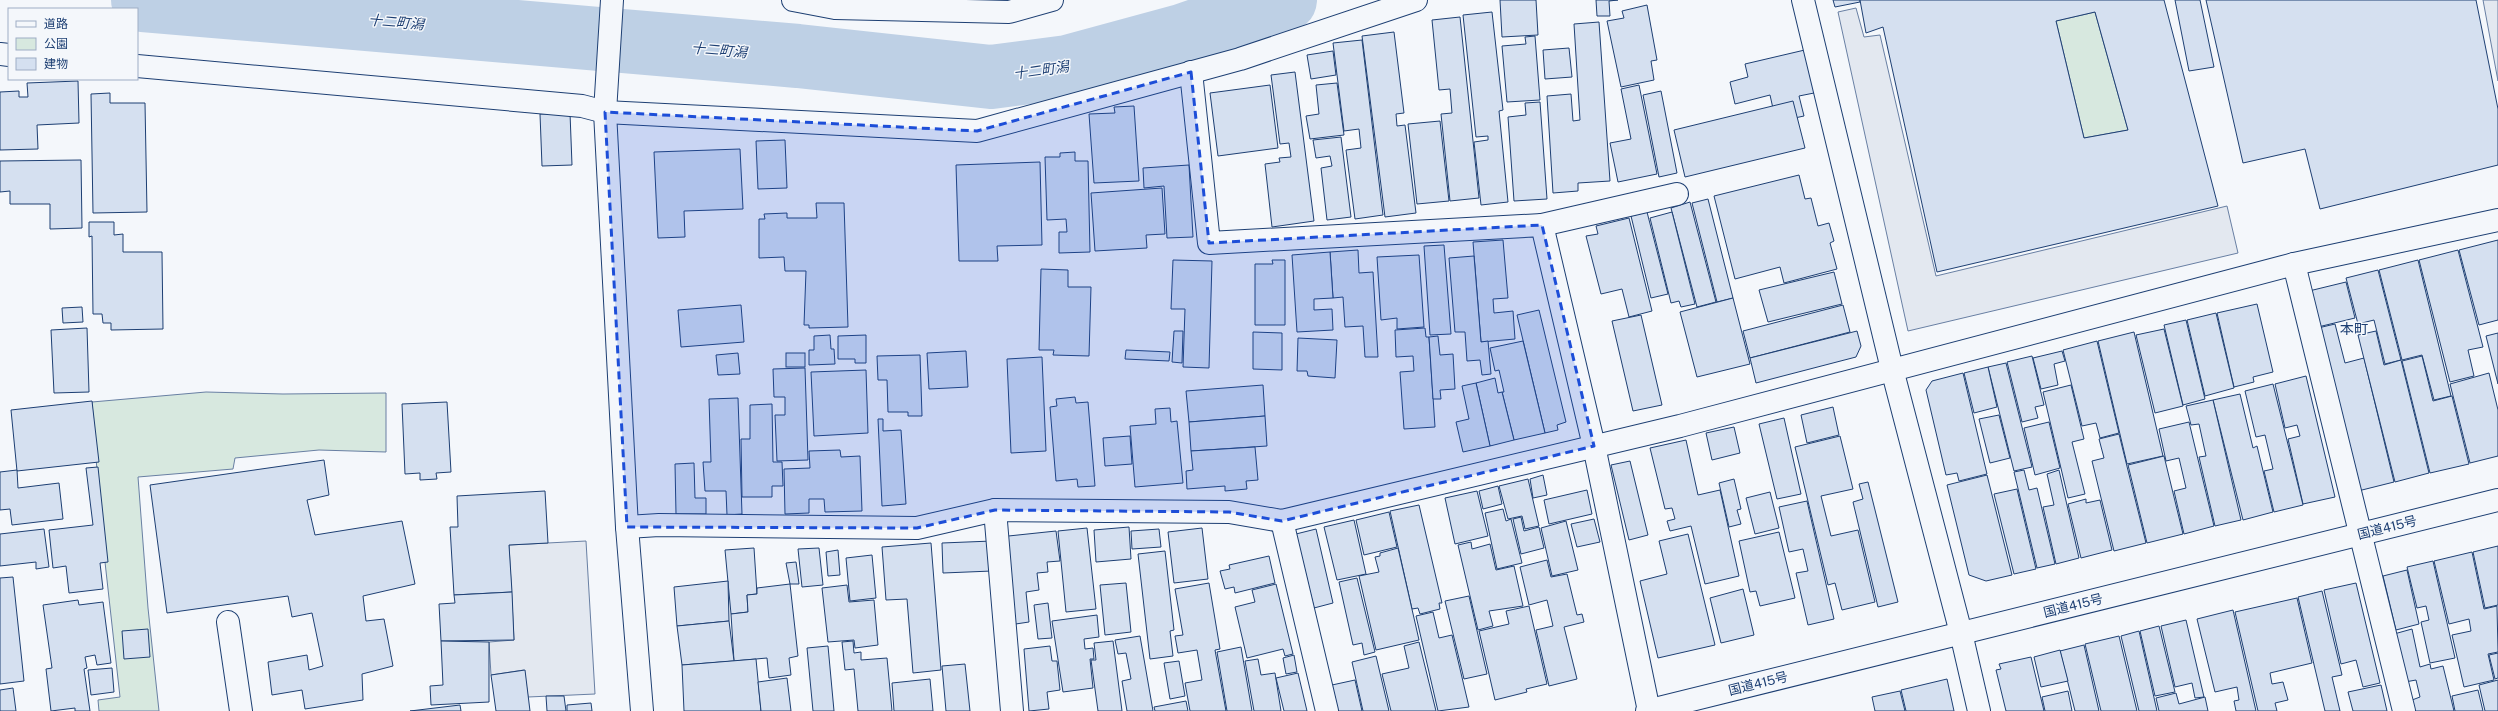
<svg xmlns="http://www.w3.org/2000/svg" width="2498" height="711" font-family="'Public Sans','Noto Sans JP',sans-serif">
	<style>
		.green { fill: #d7e8df; stroke: #687fa3 }
		.parking { fill: #e3e8f0; stroke: #687fa3 }
		.lines { fill: none; stroke-linecap: round; stroke-linejoin: round }
		.river { stroke: #bed0e5; stroke-width: 64 }
		.building { fill: #d5e0f0; stroke: #1d3f73; fill-rule: evenodd }
		.minor-casing { stroke: #1d3f73; stroke-width: 24 }
		.tertiary-casing { stroke: #1d3f73; stroke-width: 24 }
		.trunk-casing { stroke: #1d3f73; stroke-width: 24 }
		.minor { stroke: #f4f7fb; stroke-width: 22 }
		.tertiary { stroke: #f4f7fb; stroke-width: 22 }
		.trunk { stroke: #f4f7fb; stroke-width: 22 }
		.marked { fill: #1d4ed8; fill-opacity: 0.2; stroke: #1d4ed8; stroke-width: 3; stroke-dasharray: 8 5; stroke-linejoin: round }
		.labels { text-anchor: middle; stroke-width: 3; stroke-linejoin: round; paint-order: stroke }
		.street-label { font-size: 13px; fill: #1d3f73; stroke: #f4f7fb }
		.water-label { font-size: 14px; font-style: italic; fill: #1d3f73; stroke: #f4f7fb }
		.neighbourhood-label { font-size: 14px; fill: #1d3f73; stroke: #f4f7fb }
	</style>
	<rect width="100%" height="100%" fill="#f4f7fb"/>
	<g class="green">
		<path d="M2095,12L2128,130L2084,138L2056,21Z"/>
		<path d="M206,392L283,394L386,393V452L319,450L235,458L233,469L138,477L148,608L159,711H99L98,700L120,697L101,526L92,402Z"/>
	</g>
	<g class="parking">
		<path d="M2483,0H2498V81Z"/>
		<path d="M1856,8L1864,37L1880,35L1936,276L2227,206L2238,253L1908,331L1838,12Z"/>
		<path d="M586,541L595,694L528,697L524,670L491,675L489,642L514,640L509,545Z"/>
	</g>
	<g class="lines">
		<path class="river" d="M143,0L798,56L991,77L1068,67L1182,36L1285,0"/>
	</g>
	<g class="building">
		<path d="M1500,0H1536L1538,35L1502,37Z"/>
		<path d="M1596,0H1618L1609,1L1610,16H1597Z"/>
		<path d="M1833,0H1860V2L1835,7Z"/>
		<path d="M1860,0H2164L2218,206L1937,272L1883,27L1866,33ZM2095,12L2128,130L2084,138L2056,21Z"/>
		<path d="M2175,0H2200L2214,67L2189,71Z"/>
		<path d="M2206,0H2476L2498,109V165L2320,209L2305,149L2243,163Z"/>
		<path d="M1647,5L1657,60L1651,61L1654,80L1621,87L1607,21L1624,18L1622,11Z"/>
		<path d="M1492,12L1503,110L1499,111L1508,202L1481,205L1474,142L1488,140V136L1476,137L1463,15Z"/>
		<path d="M1460,17L1479,198L1450,201L1441,114L1452,113L1450,89L1439,90L1432,20Z"/>
		<path d="M1599,22L1610,181L1578,183V191L1553,193L1547,96L1571,94L1573,121L1580,120L1574,24Z"/>
		<path d="M1394,32L1404,113L1396,114L1397,126L1405,125L1416,213L1385,217L1362,36Z"/>
		<path d="M1535,36L1540,100L1507,102L1502,46L1526,44L1525,37Z"/>
		<path d="M1362,40L1383,215L1355,219L1346,150L1361,148L1359,129L1344,131L1333,43Z"/>
		<path d="M1569,48L1572,77L1545,79L1543,50Z"/>
		<path d="M1809,49L1819,92L1799,96L1804,116L1776,122L1770,95L1735,104L1730,82L1748,77L1745,64Z"/>
		<path d="M1333,51L1336,75L1311,79L1307,55Z"/>
		<path d="M1295,72L1314,221L1272,227L1265,164L1280,162L1279,158L1291,157L1289,143L1280,144L1271,75Z"/>
		<path d="M78,81L79,123L37,125L38,149L0,150V92L19,91V97H28L27,83Z"/>
		<path d="M1337,83L1344,135L1310,139L1306,116L1319,114L1316,85Z"/>
		<path d="M1270,85L1278,148L1218,156L1210,93Z"/>
		<path d="M1639,85L1657,174L1618,182L1610,143L1631,139L1621,89Z"/>
		<path d="M1661,91L1677,173L1659,177L1643,95Z"/>
		<path d="M110,93V103H145L147,212L93,213L91,94Z"/>
		<path d="M1793,101L1805,148L1685,177L1674,130Z"/>
		<path d="M1540,102L1547,199L1514,201L1508,117L1526,115L1525,103Z"/>
		<path d="M1134,106L1139,181L1094,183L1089,114L1115,113L1114,107Z"/>
		<path d="M570,113L572,165L542,166L540,114Z"/>
		<path d="M1440,121L1449,201L1417,204L1408,124Z"/>
		<path d="M1341,137L1351,217L1327,220L1321,168L1332,166L1330,156L1316,158L1313,140Z"/>
		<path d="M785,140L787,188L758,189L756,141Z"/>
		<path d="M740,149L743,209L684,211L685,237L658,238L654,152Z"/>
		<path d="M1075,152V161H1088L1090,252L1059,253V232H1067L1066,219L1047,220L1045,157H1060V153Z"/>
		<path d="M81,160L82,228L50,229V204H10V191L0,192V161Z"/>
		<path d="M1040,162L1042,245L997,246L998,261H959L956,165Z"/>
		<path d="M1189,165L1193,237L1167,238L1164,186L1144,188L1143,168Z"/>
		<path d="M1799,175L1805,199L1811,198L1818,226L1829,223L1834,241L1830,243L1837,269L1784,283L1780,267L1735,279L1714,196Z"/>
		<path d="M1162,188L1165,234L1146,235L1147,248L1095,251L1091,193Z"/>
		<path d="M1708,199L1733,298L1717,302L1692,203Z"/>
		<path d="M1690,202L1716,302L1697,307L1671,208Z"/>
		<path d="M816,203H844L848,327L809,328V325H804L806,271H785L784,257L759,258V219H765L764,214L787,213V218H817Z"/>
		<path d="M1647,212L1668,294L1651,298L1631,216Z"/>
		<path d="M1672,212L1695,304L1681,307L1679,301L1671,303L1650,218Z"/>
		<path d="M1629,218L1652,311L1629,317L1622,289L1601,294L1586,236L1598,234L1596,226Z"/>
		<path d="M89,222H114V235L123,234V252H162L163,329L111,330V323H103L102,314H93L92,236L89,237Z"/>
		<path d="M1503,240L1508,298L1493,299L1494,313L1513,311L1515,339L1481,342L1473,242Z"/>
		<path d="M2498,240V320L2479,325L2459,250Z"/>
		<path d="M1444,245L1451,334L1430,335L1424,246Z"/>
		<path d="M1358,250L1359,273L1373,272L1378,357H1365L1363,326L1345,327L1343,297L1333,298L1330,252Z"/>
		<path d="M2458,250L2483,347L2468,350L2474,376L2450,382L2419,260Z"/>
		<path d="M1330,252L1333,298L1314,299V310L1332,309L1333,330L1297,332L1292,255Z"/>
		<path d="M1419,255L1424,327L1397,329V318L1381,320L1377,257Z"/>
		<path d="M1474,256L1481,342L1488,341L1491,374L1482,375L1480,360L1467,361L1465,332H1455L1449,258Z"/>
		<path d="M1173,260L1212,261L1209,368L1183,367L1185,309H1171Z"/>
		<path d="M1272,260H1285V325H1255V264H1273Z"/>
		<path d="M2418,260L2451,396L2434,400L2422,355L2402,360L2379,270Z"/>
		<path d="M1041,269L1068,270V287H1091L1089,356L1053,355L1054,350H1039Z"/>
		<path d="M2378,270L2401,360L2385,364L2374,320L2358,324L2346,278Z"/>
		<path d="M1834,272L1842,304L1768,322L1759,290Z"/>
		<path d="M2346,282L2355,318L2318,327L2309,291Z"/>
		<path d="M1733,298L1750,364L1697,377L1680,312Z"/>
		<path d="M2257,304L2273,372L2253,377L2254,382L2234,387L2217,313Z"/>
		<path d="M741,305L744,342L681,347L678,310Z"/>
		<path d="M1843,305L1850,332L1750,358L1743,331Z"/>
		<path d="M82,307L83,322L63,323L62,308Z"/>
		<path d="M1539,310L1566,422L1557,425L1558,430L1545,433L1517,315Z"/>
		<path d="M2216,313L2234,388L2205,396L2187,320Z"/>
		<path d="M1641,315L1662,405L1633,411L1612,321Z"/>
		<path d="M2186,320L2205,399L2183,405L2164,325Z"/>
		<path d="M2335,324L2345,363L2364,358L2394,482L2358,491L2318,328Z"/>
		<path d="M87,328L89,392L54,393L51,330Z"/>
		<path d="M1425,328L1426,337H1429L1435,427L1404,429L1400,372L1414,371L1413,356L1396,357L1395,330Z"/>
		<path d="M2164,329L2183,406L2155,413L2136,335Z"/>
		<path d="M1174,331H1183L1182,363L1172,362Z"/>
		<path d="M1857,331L1861,346L1856,357L1756,383L1750,358Z"/>
		<path d="M2376,331L2384,365L2401,360L2429,473L2395,482L2358,335Z"/>
		<path d="M1253,332L1282,333V370L1253,369Z"/>
		<path d="M2134,332L2163,456L2127,464L2098,341Z"/>
		<path d="M2498,333V384L2486,336Z"/>
		<path d="M830,335L831,349H834L835,364L809,365V350H814V336Z"/>
		<path d="M866,335V363H855V359H838V336Z"/>
		<path d="M1438,336L1440,355L1453,354L1455,389L1440,390L1441,399H1433L1429,337Z"/>
		<path d="M1298,338L1337,340L1335,378L1308,376L1307,371H1297Z"/>
		<path d="M1523,341L1545,433L1514,440L1502,392H1504L1499,370L1495,371L1490,348Z"/>
		<path d="M2097,341L2119,433L2100,438L2096,423L2082,426L2063,350Z"/>
		<path d="M1126,350L1170,352L1169,361L1125,359Z"/>
		<path d="M966,351L968,387L929,389L927,353Z"/>
		<path d="M2062,351L2065,361L2054,364L2058,385L2041,389L2033,358Z"/>
		<path d="M738,353L740,374L718,375L716,355Z"/>
		<rect x="786" y="353" width="19" height="14"/>
		<path d="M920,355L922,416H908V412H888L887,380H878L877,356Z"/>
		<path d="M2032,356L2044,405L2035,407L2038,418L2022,422L2007,362Z"/>
		<path d="M2422,356L2433,401L2452,396L2469,464L2430,473L2402,361Z"/>
		<path d="M1042,357L1046,451L1011,453L1007,359Z"/>
		<path d="M2006,363L2032,467L2014,471L1988,367Z"/>
		<path d="M1988,367L1997,407L1974,413L1964,373Z"/>
		<path d="M805,368L808,460L777,461L775,415H785V397H774L773,369Z"/>
		<path d="M866,370L868,433L814,436L811,372Z"/>
		<path d="M1963,373L1987,474L1959,481L1957,473L1946,475L1926,390L1932,381Z"/>
		<path d="M2489,373L2498,410V456L2470,463L2450,384Z"/>
		<path d="M2306,376L2335,497L2303,504L2288,439L2300,436L2297,425L2285,428L2275,384Z"/>
		<path d="M1495,378L1498,393L1502,392L1514,440L1490,446L1476,383Z"/>
		<path d="M1476,383L1490,446L1463,452L1456,422L1469,419L1462,386Z"/>
		<path d="M2273,384L2303,505L2274,512L2264,471L2273,469L2265,435L2256,437L2245,391Z"/>
		<path d="M1263,385L1265,416L1189,422L1186,391Z"/>
		<path d="M2071,385L2084,439L2072,442L2085,494L2068,498L2043,392Z"/>
		<path d="M2240,394L2253,448L2257,446L2273,512L2243,520L2213,400Z"/>
		<path d="M1075,397L1076,403L1088,402L1095,486L1078,487L1077,479L1056,481L1050,407L1057,406L1056,399Z"/>
		<path d="M738,398L742,514L727,515L726,491H705L703,462H711L709,399Z"/>
		<path d="M2213,400L2241,520L2215,526L2199,457L2206,456L2199,424L2191,425L2186,406Z"/>
		<path d="M92,401L99,462L17,471L11,410Z"/>
		<path d="M447,402L451,472L436,473L437,479L420,480V473L405,474L402,404Z"/>
		<path d="M772,404L773,462H782L783,486H772V497H742L741,439H750V405Z"/>
		<path d="M1833,407L1839,435L1807,443L1801,415Z"/>
		<path d="M1170,408L1171,422L1177,421L1183,483L1135,487L1130,426L1156,424L1155,409Z"/>
		<path d="M1999,415L2010,458L1990,463L1979,419Z"/>
		<path d="M1265,416L1267,446L1191,451L1189,422Z"/>
		<path d="M1784,418L1801,494L1777,499L1759,424Z"/>
		<path d="M878,419H883V431L901,430L906,504L882,506Z"/>
		<path d="M2049,422L2060,468L2035,475L2024,428Z"/>
		<path d="M2189,422L2214,526L2184,534L2174,491L2186,488L2179,458L2166,461L2159,429Z"/>
		<path d="M1734,427L1740,453L1712,460L1706,433Z"/>
		<path d="M2119,434L2146,543L2114,551L2092,461L2104,458L2099,439Z"/>
		<path d="M1130,436L1132,464L1105,466L1103,438Z"/>
		<path d="M1840,436L1853,489L1821,496L1831,536L1858,530L1875,602L1842,610L1835,583L1828,585L1795,447Z"/>
		<path d="M1686,440L1698,495L1720,490L1739,576L1705,584L1691,526L1670,531L1667,521L1675,519L1672,508L1665,509L1650,448Z"/>
		<path d="M1255,447L1258,480L1246,481L1247,489L1225,491V486L1187,489L1186,471L1193,470L1191,451Z"/>
		<path d="M840,450L841,457L860,456L862,511L825,512L824,499H809V513L785,514L784,469L810,468L809,451Z"/>
		<path d="M2164,456L2183,534L2147,543L2128,465Z"/>
		<path d="M324,460L329,495L307,500L315,535L402,521L415,584L363,596L366,621L384,619L393,666L362,674L363,700L305,709L302,690L272,695L268,662L307,655L309,670L323,666L312,613L292,617L288,596L167,613L150,485Z"/>
		<path d="M1630,461L1648,535L1629,540L1611,465Z"/>
		<path d="M694,463L695,498H706V514H676L675,464Z"/>
		<path d="M98,467L108,562L100,563L103,589L69,593L66,566L53,568L49,530L93,525L86,468Z"/>
		<path d="M17,470L18,488L59,483L63,519L12,525L10,509L0,510V472Z"/>
		<path d="M2024,470L2029,490L2037,488L2055,564L2037,568L2014,472Z"/>
		<path d="M2059,470L2079,558L2056,564L2043,507L2054,505L2047,474Z"/>
		<path d="M1543,475L1547,495L1533,498L1530,479Z"/>
		<path d="M1987,475L2012,575L1986,581L1969,575L1947,485Z"/>
		<path d="M1528,479L1539,526L1525,529L1522,516L1508,519L1499,486Z"/>
		<path d="M1734,479L1741,509L1737,510L1741,524L1729,527L1719,483Z"/>
		<path d="M1868,482L1898,602L1878,607L1853,502L1863,499L1859,484Z"/>
		<path d="M1498,486L1502,504L1483,509L1479,491Z"/>
		<path d="M2017,489L2036,569L2014,574L1994,494Z"/>
		<path d="M1587,490L1592,514L1549,524L1544,500Z"/>
		<path d="M545,491L548,543L509,545L512,592L454,595L450,527H458L457,496Z"/>
		<path d="M1477,491L1488,536L1455,544L1445,498Z"/>
		<path d="M1770,492L1779,528L1755,534L1746,498Z"/>
		<path d="M2086,499V503L2100,500L2112,550L2081,558L2068,504Z"/>
		<path d="M1807,501L1834,619L1808,625L1796,573L1808,571L1803,549L1789,552L1779,507Z"/>
		<path d="M1419,505L1442,603H1439L1440,609L1420,614L1418,608L1412,609L1390,511Z"/>
		<path d="M1503,509L1506,521L1511,519L1522,563L1497,569L1485,513Z"/>
		<path d="M1389,512L1397,547L1364,555L1356,520Z"/>
		<path d="M1521,517L1524,531L1539,527L1544,548L1521,554L1513,519Z"/>
		<path d="M1594,519L1600,542L1577,547L1571,524Z"/>
		<path d="M1354,520L1366,574L1337,580L1324,527Z"/>
		<path d="M1566,521L1578,570L1552,576L1541,528Z"/>
		<path d="M1129,527L1131,559L1096,562L1094,530Z"/>
		<path d="M1087,528L1096,609L1066,612L1058,531Z"/>
		<path d="M1202,528L1208,579L1174,583L1168,532Z"/>
		<path d="M44,529L49,567L36,569V562L0,566V534Z"/>
		<path d="M1159,529L1161,547L1132,549L1131,531Z"/>
		<path d="M1316,529L1333,603L1314,608L1296,534Z"/>
		<path d="M1056,531L1060,561L1047,562L1048,572L1037,573L1039,590L1026,592L1029,622L1009,625L999,537Z"/>
		<path d="M1779,532L1795,598L1760,606L1756,591L1750,592L1739,541Z"/>
		<path d="M1688,534L1715,645L1658,658L1640,581L1667,574L1659,541Z"/>
		<path d="M992,541V571L943,573L942,543Z"/>
		<path d="M1471,542L1472,549L1490,544L1496,570L1514,566L1523,606L1489,611L1493,626L1478,630L1458,545Z"/>
		<path d="M931,543L941,670L913,673L907,599L886,600L882,547Z"/>
		<path d="M2498,546V605L2485,608L2473,552Z"/>
		<path d="M754,548L757,594L747,595L748,612L731,614L725,550Z"/>
		<path d="M819,548L823,585L802,587L798,549Z"/>
		<path d="M1398,548L1419,640L1376,650L1359,576L1379,572L1375,557L1380,556V553Z"/>
		<path d="M838,550L840,575L828,576L826,552Z"/>
		<path d="M1165,551L1174,630L1170,631L1173,656L1150,659L1138,554Z"/>
		<path d="M2472,552L2484,609L2497,606L2498,652L2488,654L2494,680L2464,687L2452,635L2471,631L2469,619L2449,624L2434,561Z"/>
		<path d="M872,555L876,598L850,601L846,558Z"/>
		<path d="M1269,556L1275,583L1235,593L1234,587L1225,589L1220,571L1230,569L1229,565Z"/>
		<path d="M1547,560L1551,577L1567,574L1577,615L1582,614L1584,622L1564,627L1577,679L1549,686L1536,630L1553,626L1547,600L1529,605L1520,567Z"/>
		<path d="M2433,561L2455,658L2430,663L2421,622L2429,620L2426,606L2417,608L2407,567Z"/>
		<path d="M796,562L799,584H790L786,563Z"/>
		<path d="M2407,570L2419,624L2396,630L2383,576Z"/>
		<path d="M13,577L24,681L0,684V578Z"/>
		<path d="M1357,578L1375,652L1364,655L1362,643L1353,645L1339,582Z"/>
		<path d="M728,581L729,621L677,626L674,587Z"/>
		<path d="M1126,583L1131,632L1105,635L1100,585Z"/>
		<path d="M1209,583L1220,649L1215,650L1226,711H1190L1185,683L1202,680L1197,650L1178,653L1175,636L1183,635L1175,589Z"/>
		<path d="M2356,583L2380,683L2363,687L2356,660L2341,664L2324,590Z"/>
		<path d="M790,584L798,656L789,658L791,675L769,678L767,658L734,661L731,614L748,612L747,595L757,594V588Z"/>
		<path d="M1276,584L1293,654L1285,656L1283,649L1247,658L1235,607L1255,602L1252,590Z"/>
		<path d="M847,585L849,602L874,600L878,645L855,648L854,640L828,642L822,588Z"/>
		<path d="M1743,589L1754,635L1721,643L1710,598Z"/>
		<path d="M2322,591L2342,675L2332,677L2340,711H2325L2298,597Z"/>
		<path d="M512,592L514,640L441,641L439,604L455,603L454,595Z"/>
		<path d="M1469,596L1487,674L1464,679L1445,601Z"/>
		<path d="M2297,598L2312,663L2270,673L2272,684L2283,682L2288,700L2275,703L2277,711H2258L2235,612Z"/>
		<path d="M78,600L79,605L103,602L111,663L97,665L95,655L85,657L87,668L84,669L90,711H75V708L51,711L46,669L52,668L43,605Z"/>
		<path d="M1048,603L1052,638L1038,639L1034,605Z"/>
		<path d="M1529,606L1547,684L1526,689L1527,692L1495,700L1479,631L1509,624L1506,611Z"/>
		<path d="M2233,610L2256,711H2236L2234,701L2239,700L2237,687L2215,692L2197,619Z"/>
		<path d="M1433,612L1439,638L1452,635L1469,707L1438,711L1416,616Z"/>
		<path d="M1097,615L1099,637L1084,639L1085,649L1093,648L1094,659H1090L1093,688L1063,692L1052,621Z"/>
		<path d="M2186,620L2204,697L2195,698L2192,683L2175,687L2161,626Z"/>
		<path d="M729,621L734,661L682,665L677,626Z"/>
		<path d="M2159,626L2175,692L2155,696L2140,631Z"/>
		<path d="M148,629L150,657L124,659L122,631Z"/>
		<path d="M2412,629L2420,667L2430,664L2431,669L2443,666L2454,711H2415L2412,700L2420,697L2416,680L2405,682L2394,634Z"/>
		<path d="M2139,631L2157,711H2139L2121,636Z"/>
		<path d="M1140,636L1153,711H1127L1122,681L1131,679L1126,653L1118,654L1115,640Z"/>
		<path d="M2119,636L2137,711H2101L2085,644Z"/>
		<path d="M441,641L489,642V702L431,705L430,686L443,685Z"/>
		<path d="M853,641L854,653L861,652V660L887,658L892,711H858L854,669L845,670L842,642Z"/>
		<path d="M1113,641L1122,711H1098L1091,660H1096L1094,643Z"/>
		<path d="M1419,642L1436,711H1391L1382,674L1409,668L1404,646Z"/>
		<path d="M2084,645L2099,711H2075L2060,651Z"/>
		<path d="M828,646L834,711H813L807,648Z"/>
		<path d="M1050,646L1052,661H1057L1060,690L1047,692L1049,709L1029,711L1024,649Z"/>
		<path d="M1241,647L1252,711H1227L1217,652Z"/>
		<path d="M2060,650L2068,681L2041,687L2034,657Z"/>
		<path d="M2498,653V678L2495,679L2489,655Z"/>
		<path d="M1294,655L1297,672L1286,674L1283,658Z"/>
		<path d="M1376,656L1389,711H1363L1352,662Z"/>
		<path d="M2031,657L2044,711H2006L1996,670L2001,669L1999,664Z"/>
		<path d="M756,659L761,711H684L682,665Z"/>
		<path d="M1258,659L1261,675L1275,673L1281,711H1254L1245,661Z"/>
		<path d="M1179,661L1185,696L1170,699L1164,663Z"/>
		<path d="M965,664L970,711H946L942,666Z"/>
		<path d="M112,668L114,692L91,695L88,670Z"/>
		<path d="M525,670L530,711H496L491,675Z"/>
		<path d="M1298,673L1307,711H1284L1276,678Z"/>
		<path d="M787,678L791,711H761L758,682Z"/>
		<path d="M930,679L933,711H894L892,683Z"/>
		<path d="M1947,679L1954,711H1906L1901,690Z"/>
		<path d="M1355,680L1362,711H1338L1332,685Z"/>
		<path d="M2498,680V711H2485L2479,685Z"/>
		<path d="M2381,685L2387,711H2353L2348,692Z"/>
		<path d="M13,688L16,711H0V690Z"/>
		<path d="M2478,690L2483,711H2455L2452,696Z"/>
		<path d="M1900,691L1905,711H1875L1872,697Z"/>
		<path d="M2068,691L2072,711H2045L2042,697Z"/>
		<path d="M2176,693L2179,704L2205,697L2208,711H2159L2156,698Z"/>
		<path d="M546,696H564L566,711H547Z"/>
		<path d="M1186,701L1188,711H1155L1154,707Z"/>
		<path d="M591,703L592,711H567V705Z"/>
		<path d="M460,705L461,711H410Z"/>
	</g>
	<g class="lines">
		<defs>
			<g id="minor">
				<path d="M793,0L835,8L1009,12L1052,0"/>
				<path d="M1803,0L1892,369L1961,633"/>
				<path d="M0,54L9,55"/>
				<path d="M137,66L582,106L605,112L977,131L1240,59L1416,0"/>
				<path d="M1191,72L1209,243L1542,225L1594,446L1649,711"/>
				<path d="M1542,225L1677,194"/>
				<path d="M2294,264L2404,711"/>
				<path d="M995,510L1012,711"/>
				<path d="M1282,521L1327,711"/>
				<path d="M627,527L659,525L917,528L995,510L1229,512L1282,521L1680,426L2294,264L2498,220"/>
				<path d="M228,622L241,711"/>
			</g>
			<g id="tertiary">
				<path d="M612,0L605,112L627,527L642,711"/>
				<path d="M1961,633L1979,711"/>
			</g>
			<path id="trunk" d="M1647,711L2498,500"/>
		</defs>
		<use href="#minor" class="minor-casing"/>
		<use href="#tertiary" class="tertiary-casing"/>
		<use href="#trunk" class="trunk-casing"/>
		<use href="#minor" class="minor"/>
		<use href="#tertiary" class="tertiary"/>
		<use href="#trunk" class="trunk"/>
	</g>
	<path class="marked" d="M1191,72L1209,243L1542,225L1594,446L1282,521L1229,512L995,510L917,528L627,527L605,112L977,131Z"/>
	<g class="labels">
		<g class="street-label">
			<text transform="translate(2387 527) rotate(-14)" y="5">国道415号</text>
			<text transform="translate(2073 605) rotate(-14)" y="5">国道415号</text>
			<text transform="translate(1758 683) rotate(-14)" y="5">国道415号</text>
		</g>
		<g class="water-label">
			<text transform="translate(396 22) rotate(5)" y="5">十二町潟</text>
			<text transform="translate(719 50) rotate(5)" y="5">十二町潟</text>
			<text transform="translate(1041 70) rotate(-8)" y="5">十二町潟</text>
		</g>
		<g class="neighbourhood-label">
			<text x="2354" y="334">本町</text>
		</g>
	</g>
	<rect x="8" y="8" width="130" height="72" fill="#f4f7fb" stroke="#9eadc5"/>
	<rect x="16" y="21" width="20" height="6" fill="#f4f7fb" stroke="#9eadc5"/>
	<text x="44" y="28" font-size="12" fill="#1d3f73">道路</text>
	<rect x="16" y="38" width="20" height="12" fill="#d7e8df" stroke="#9eadc5"/>
	<text x="44" y="48" font-size="12" fill="#1d3f73">公園</text>
	<rect x="16" y="58" width="20" height="12" fill="#d5e0f0" stroke="#9eadc5"/>
	<text x="44" y="68" font-size="12" fill="#1d3f73">建物</text>
</svg>
